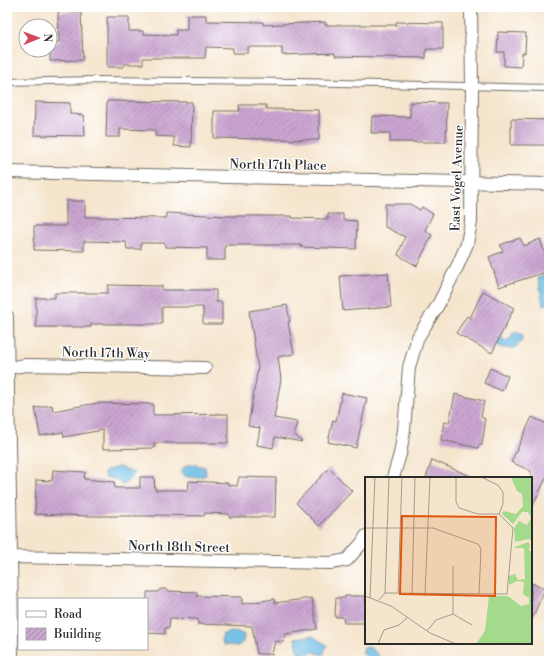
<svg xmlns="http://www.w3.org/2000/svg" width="556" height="668" font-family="'Libre Bodoni',serif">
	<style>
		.water { fill: #68bbe4; stroke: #4a7388 }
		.building { fill: url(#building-hatch) }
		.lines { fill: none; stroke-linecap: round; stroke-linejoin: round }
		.service-casing { stroke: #726c64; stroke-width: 8 }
		.minor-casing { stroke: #726c64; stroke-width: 14 }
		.service { stroke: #fff; stroke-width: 6 }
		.minor { stroke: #fff; stroke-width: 12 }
		.labels { text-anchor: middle; stroke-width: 3; stroke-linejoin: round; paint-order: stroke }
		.street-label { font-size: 13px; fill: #2b2b2b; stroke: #fff }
		.inset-road { fill: none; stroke: #a49b8c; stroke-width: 1 }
		.view { fill: #df570e; fill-opacity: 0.15; stroke: #df570e; stroke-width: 2 }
		.inset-edge { fill: none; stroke: #2b2b2b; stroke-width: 2 }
	</style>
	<defs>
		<pattern id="building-hatch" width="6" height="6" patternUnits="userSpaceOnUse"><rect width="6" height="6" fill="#cba6d1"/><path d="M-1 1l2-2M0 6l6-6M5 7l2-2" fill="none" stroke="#a587aa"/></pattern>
	</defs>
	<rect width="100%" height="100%" fill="#fff"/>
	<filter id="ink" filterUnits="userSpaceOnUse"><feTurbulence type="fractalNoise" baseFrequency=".025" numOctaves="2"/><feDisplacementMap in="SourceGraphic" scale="8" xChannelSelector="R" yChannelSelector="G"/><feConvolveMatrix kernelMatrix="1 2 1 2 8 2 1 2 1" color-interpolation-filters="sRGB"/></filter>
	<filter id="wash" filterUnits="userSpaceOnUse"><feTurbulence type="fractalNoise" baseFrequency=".012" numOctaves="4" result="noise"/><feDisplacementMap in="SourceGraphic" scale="16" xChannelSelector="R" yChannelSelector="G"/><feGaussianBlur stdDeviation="0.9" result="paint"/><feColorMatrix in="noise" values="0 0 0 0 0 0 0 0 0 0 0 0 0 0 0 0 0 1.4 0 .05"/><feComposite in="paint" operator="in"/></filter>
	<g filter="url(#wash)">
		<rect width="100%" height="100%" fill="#f5e5cd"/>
		<g class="water">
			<path d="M549,273V304L543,305L538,277Z"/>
			<path d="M518,332L523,335C521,350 507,351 496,345L500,337L506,341L511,338L512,334Z"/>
			<path d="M193,464L205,467L206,475C199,478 188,479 182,474V470L185,466Z"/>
			<path d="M118,467H120L125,470L135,473L124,485L120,484L118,480L105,477L104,473C110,468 112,470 118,467Z"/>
			<path d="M236,631L244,635L243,642L238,646L224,645L221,640L223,634Z"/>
			<path d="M312,636L327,645L323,655L314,652L299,654L295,638Z"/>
			<path d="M367,647C372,648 380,655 381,661H370L362,652L364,648Z"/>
		</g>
		<g id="blocks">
			<g class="building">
				<path d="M81,11L83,60L50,61V42H59L58,12Z"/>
				<path d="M187,15H206V21L263,22V25L325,22V25H396V22L443,23V49H426V58L335,56V53L282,55V47H248V53H233V48L206,47L205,58H143V64H124V67H107V17H129V31H143V34L176,35V30H187Z"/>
				<path d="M498,32L526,33L525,53H522L521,67L504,66V52H497Z"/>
				<path d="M107,101L192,102L191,147L174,146V137L155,136V130L120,129V137H106Z"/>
				<path d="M35,102L70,103V114L84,115L85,136L34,135Z"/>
				<path d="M410,102L447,103L446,142H390V133H371L372,116L410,117Z"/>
				<path d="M239,105H266V109L319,110V140L214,138V111H240Z"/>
				<path d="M511,119L549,120V145H511Z"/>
				<path d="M66,201H85V217L166,218V213L226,216H292V218L328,219V214H343V220L357,221L356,249L301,247V245H225V260H207V248L165,247V243H141V249H127L126,242L84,241V251L34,250V226H66Z"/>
				<path d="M385,204H410L420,210L422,207L433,214L425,230L432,235L417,266L398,255L405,237L385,227Z"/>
				<path d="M520,238L524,246L540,239L549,267V271L499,287L489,257L503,251L500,245Z"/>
				<path d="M388,273L391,307L343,311L340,276Z"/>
				<path d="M108,285L162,286V290H216V302H222V324H203V307H162V324H91V327H36V298H55V293H108Z"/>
				<path d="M483,291L514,308L492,353L456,333L467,316L470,318Z"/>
				<path d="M287,305L290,322H288L294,354L278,357L281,379L274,418L297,422L294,434L302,442L275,437L273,448L257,445L260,428L248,426L258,368L249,311Z"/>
				<path d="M490,368L508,376L502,391L484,383Z"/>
				<path d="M342,393L367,398L356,448L328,442L333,420L336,421Z"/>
				<path d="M455,394L484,401L481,417L485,419L484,423L485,425L482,445H479L478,448L441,440L444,422L449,423Z"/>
				<path d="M97,403L153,404V415L228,414V443H154V448L103,449V430L64,437L63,432L40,436L35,408L52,405L53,411Z"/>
				<path d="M532,417L549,425V472L531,509V471L511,462Z"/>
				<path d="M432,460L475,478H426Z"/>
				<path d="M329,468L352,491L319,526L296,503Z"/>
				<path d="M53,470L85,472L84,479L114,482L115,488H140V477H154L155,490H188L189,481L228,483V485L237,486L239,477L276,478L275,517H229V514L205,513L204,516L156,515V516H89L35,514L36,480L52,481Z"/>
				<path d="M531,583L545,589L531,621Z"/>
				<path d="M161,589H165L168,591L197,592V596L242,597V604L274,599L275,603L312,598L317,629L286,634L284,642L275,641L272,654H257L252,626L198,624V619L170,618L169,628H165V634L147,633V592H157Z"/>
				<path d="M345,596H366V623H344L343,617H335L336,598H345Z"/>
			</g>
		</g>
	</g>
	<g filter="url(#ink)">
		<use href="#blocks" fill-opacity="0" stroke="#726c64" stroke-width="1"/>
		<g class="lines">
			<defs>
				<path id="service" d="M7,82L93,80L298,82L549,88"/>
				<g id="minor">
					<path d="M7,172L549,184"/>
					<path d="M7,316C8,431 12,546 12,661"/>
					<path d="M7,368L26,365L205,368"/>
					<path d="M393,478L400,454L404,430L409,367L418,337L438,305L458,265L467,244L471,222L472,87L471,7"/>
					<path d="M11,557L331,563L347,560L362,543L366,536"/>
				</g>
			</defs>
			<use href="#service" class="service-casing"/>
			<use href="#minor" class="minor-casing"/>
			<use href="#service" class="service"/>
			<use href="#minor" class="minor"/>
		</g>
	</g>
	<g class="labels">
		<g class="street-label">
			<text transform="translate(278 164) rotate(1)" y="5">North 17th Place</text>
			<text transform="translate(456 178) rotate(-88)" y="5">East Vogel Avenue</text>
			<text transform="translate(106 352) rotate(1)" y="5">North 17th Way</text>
			<text transform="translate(179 546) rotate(1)" y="5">North 18th Street</text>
		</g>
	</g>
	<g transform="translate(365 477)">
		<rect width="167" height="167" fill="#f5e5cd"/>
		<path d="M146,0H167V64L164,62L150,65L149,51L154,44L162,48L166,41L163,35H157L148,47L137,37L138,34L151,37L158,29L157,17L152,14ZM163,65L165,67L164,74H167V167H111L120,154L124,119H143L156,129L164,127V121L158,117L159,105L152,104L144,108V99L150,97L153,103L160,102L159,71H148Z" fill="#a4da8b"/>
		<path class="inset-road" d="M116,0L133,8L138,15V27L134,37M0,51H68L113,67L116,72L114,117M20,116L24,0M33,116L37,0M47,117L50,0M60,117L65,0M0,119L26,129L65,156L91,167M5,121L10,0M14,123L20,116L142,117L148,51L134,37H113L94,31L91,25V0M88,137V89M62,154L71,143L88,137L107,148M13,167L19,153L34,148L43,140"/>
		<path class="view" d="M37,39L131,40L130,119L35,117Z"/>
		<rect width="167" height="167" class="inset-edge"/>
	</g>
	<rect width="556" height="668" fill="none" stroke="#fff" stroke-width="24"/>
	<rect x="18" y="598" width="130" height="52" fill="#ffffff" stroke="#aaaaaa"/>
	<rect x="26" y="611" width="20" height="6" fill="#ffffff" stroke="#aaaaaa"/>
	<text x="54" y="618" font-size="12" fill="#2b2b2b">Road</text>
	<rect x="26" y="628" width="20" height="12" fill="url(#building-hatch)" stroke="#aaaaaa"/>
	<text x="54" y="638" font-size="12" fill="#2b2b2b">Building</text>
	<g transform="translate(38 38) rotate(89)"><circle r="19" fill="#ffffff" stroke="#aaaaaa"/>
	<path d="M0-3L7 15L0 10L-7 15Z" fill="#d1495b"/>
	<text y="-6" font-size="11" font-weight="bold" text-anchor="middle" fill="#2b2b2b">N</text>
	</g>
</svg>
